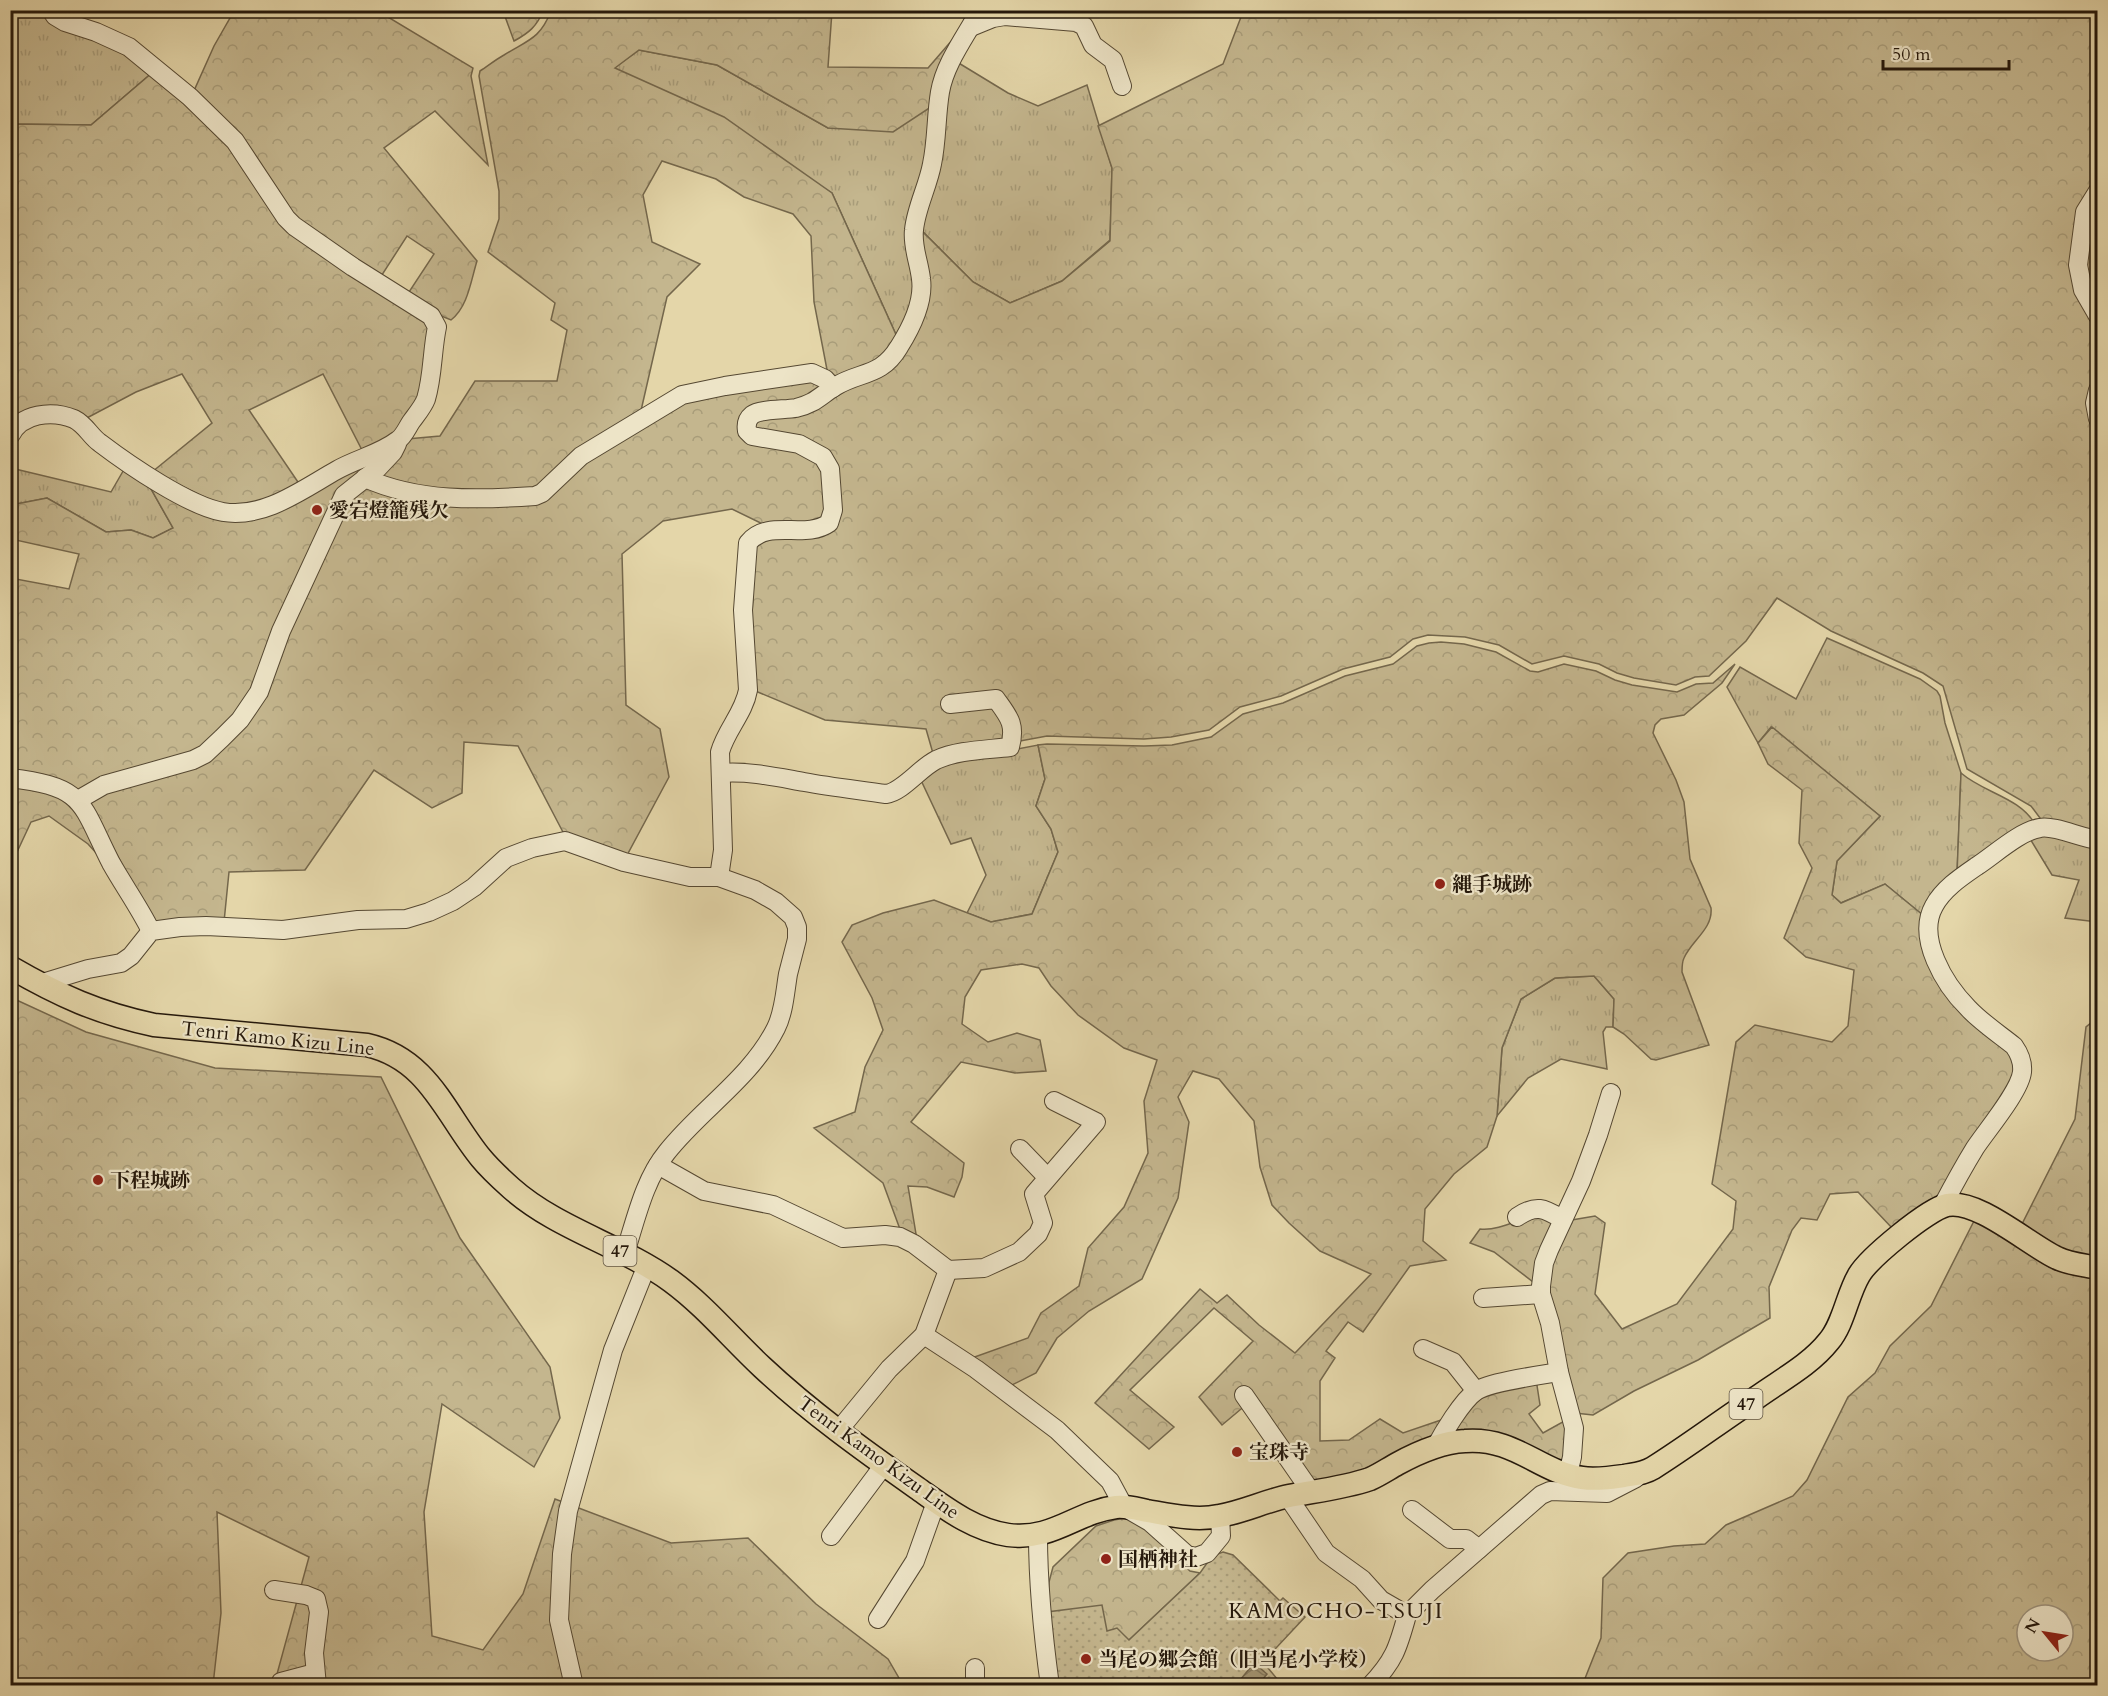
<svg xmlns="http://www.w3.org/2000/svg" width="2108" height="1696" font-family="Cardo,'Noto Serif JP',serif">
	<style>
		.grass { fill: url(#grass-tufts); stroke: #74674c; stroke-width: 1.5 }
		.forest { fill: url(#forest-crowns); stroke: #74674c; stroke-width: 1.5; fill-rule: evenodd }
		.park { fill: url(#park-dots); stroke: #74674c; stroke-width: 1.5 }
		.water { fill: url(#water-waves); stroke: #716349; stroke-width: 1.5 }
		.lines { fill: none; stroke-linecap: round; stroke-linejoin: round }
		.minor-casing { stroke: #554832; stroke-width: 20 }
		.major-casing { stroke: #25180b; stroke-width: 25 }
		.minor { stroke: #ede4c7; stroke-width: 18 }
		.major { stroke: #e4d6a9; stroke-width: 22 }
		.poi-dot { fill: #8f2418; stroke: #ede4c7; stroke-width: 2 }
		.labels { text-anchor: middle; stroke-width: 4.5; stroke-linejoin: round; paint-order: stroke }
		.shield { fill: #ede4c7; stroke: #615543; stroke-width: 1.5 }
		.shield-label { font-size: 18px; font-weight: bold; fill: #25180b }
		.poi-label { font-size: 20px; font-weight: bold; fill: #25180b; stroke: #ede4c7; text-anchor: start }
		.street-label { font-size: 20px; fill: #25180b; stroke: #ede4c7 }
		.quarter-label { font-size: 22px; letter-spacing: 1.5px; fill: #25180b; stroke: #ede4c7 }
	</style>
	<defs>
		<pattern id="grass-tufts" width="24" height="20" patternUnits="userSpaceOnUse" patternTransform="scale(1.5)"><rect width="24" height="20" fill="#c4b68e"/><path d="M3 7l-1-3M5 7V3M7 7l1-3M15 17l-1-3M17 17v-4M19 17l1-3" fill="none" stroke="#a89c79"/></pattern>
		<pattern id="forest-crowns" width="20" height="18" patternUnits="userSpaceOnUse" patternTransform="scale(1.5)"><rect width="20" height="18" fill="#c4b68e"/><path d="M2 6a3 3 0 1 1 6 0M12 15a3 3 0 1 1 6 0" fill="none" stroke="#a89c79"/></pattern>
		<pattern id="park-dots" width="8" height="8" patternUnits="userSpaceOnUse" patternTransform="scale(1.5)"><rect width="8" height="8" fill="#c4b68e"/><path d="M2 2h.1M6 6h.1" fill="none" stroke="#a89c79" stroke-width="1.8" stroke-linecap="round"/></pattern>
		<pattern id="water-waves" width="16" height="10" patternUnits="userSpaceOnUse" patternTransform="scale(1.5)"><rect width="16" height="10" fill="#a39573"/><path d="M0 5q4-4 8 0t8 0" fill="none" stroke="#85795d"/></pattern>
	</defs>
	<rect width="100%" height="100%" fill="#e4d6a9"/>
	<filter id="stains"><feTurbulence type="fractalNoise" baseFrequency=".00333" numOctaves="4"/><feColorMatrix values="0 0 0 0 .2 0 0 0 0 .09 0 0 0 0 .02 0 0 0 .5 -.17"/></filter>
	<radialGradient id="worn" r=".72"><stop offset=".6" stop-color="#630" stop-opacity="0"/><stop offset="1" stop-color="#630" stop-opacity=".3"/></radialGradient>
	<g class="grass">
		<path d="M11,11H45L95,37L153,72L91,125L11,124Z"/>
		<path d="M639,50L717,65L828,128L934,105L916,287L898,339L832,193L614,68Z"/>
		<path d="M957,62L1008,93L1038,106L1087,85L1112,168L1110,240L1062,281L1010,303L973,282L919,228L945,93Z"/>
		<path d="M126,466L146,480L173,528L153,538L131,530L106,532L47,498L11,505V468L111,492Z"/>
		<path d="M1827,638L1920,679L1937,691L1940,696L1945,723L1961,773L1957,874L1924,916L1885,884L1841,903L1832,895L1837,861L1880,816L1771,727L1758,743L1727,687L1740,667L1796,699Z"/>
		<path d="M1038,745L1045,779L1036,806L1051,829L1058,852L1032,914L991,922L967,913L986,875L971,838L951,844L919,776L937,764Z"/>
		<path d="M2041,832L2097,845V922L2065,918L2079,880L2052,875L2029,837Z"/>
		<path d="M1594,976L1614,999L1613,1027H1606L1603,1032L1607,1069L1561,1059L1528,1078L1497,1116L1502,1048L1521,999L1555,978Z"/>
	</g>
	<g class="forest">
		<path d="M234,11H378L473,68L471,76L488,165L435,111L384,148L477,261C471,280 468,307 451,320L434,313L407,295L434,254L407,236L380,278L308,231L193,93L214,46Z"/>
		<path d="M503,11V10L543,11C537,26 529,33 514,41Z"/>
		<path d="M551,11H832L828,67L928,68L966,24L934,105L893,132L828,128L717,65L639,50L615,68L724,117L832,193L898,339L876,364L839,376L828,375L814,302L811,236L793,214L744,197L716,179L662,161L643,195L652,242L700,264L667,297L640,415L539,489L501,494L390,484L379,474L407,439L440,436L475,381H557L567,330L551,320L555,303L488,252L499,219V191L479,76L480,71C488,66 495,60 504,55C528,40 540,39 551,11Z"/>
		<path d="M1238,11H2097V181L2080,211L2084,306L2098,325L2097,378L2094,384L2092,419L2098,432L2097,835L2043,822L2031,806L1967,769L1943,686L1923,673L1831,631L1777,598L1746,641L1709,676L1695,677L1676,685L1634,678L1617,673L1599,664L1564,656L1532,664L1499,645L1465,637L1428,635L1413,639L1390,657L1343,669L1281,696L1240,707L1209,730L1171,737L1144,739L1047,736L934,757L926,729L825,720L753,690L750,650L756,541L819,534L835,467L754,432L752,422L800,412L907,343L919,228L973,282L1010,303L1062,281L1110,241L1112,168L1098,126L1223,64L1241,17Z"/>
		<path d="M153,72L231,144L282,221L427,320L431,328L423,387L397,436L363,452L323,374L249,410L300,485L273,499L225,507L152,472L212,423L182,374L136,392L85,419L15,418L11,415V124L91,125Z"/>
		<path d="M2097,201V307L2084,277L2090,214Z"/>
		<path d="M811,379L821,384V391L740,423L786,448L819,462L824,470L827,511L816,523L767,526L732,509L663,521L622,554L626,705L660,729L669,777L626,857L565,836L518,746L464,742L462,793L432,808L374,770L305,870L229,872L224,922L156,923L151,918L88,801L106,789L208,758L286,632L348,498L361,488L537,502L573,471L685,401Z"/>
		<path d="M385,454L348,485L255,690L202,749L75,796L11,773L10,584L16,579L69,589L79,554L11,539V505L47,498L106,532L131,530L153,538L173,528L146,480L223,517Z"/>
		<path d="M1441,642L1464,644L1496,652L1530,671L1538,672L1564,664L1596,671L1615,680L1632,685L1677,692L1696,684L1713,683L1735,664L1722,683L1684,715L1661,719L1655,725L1653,733L1676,780L1684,802L1690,859L1711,908C1713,929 1692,940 1684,958C1682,962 1682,967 1682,972L1709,1045L1656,1060L1651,1059L1624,1034L1613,1027L1614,999L1594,976L1555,978L1521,999L1502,1048L1497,1116L1487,1147L1454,1174L1425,1209L1423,1241L1446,1260L1410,1266L1363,1332L1348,1322L1326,1351L1335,1358L1320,1381V1441L1349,1440L1380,1419L1403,1433L1450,1417L1436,1439L1368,1470L1318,1485L1292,1453L1253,1399L1222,1425L1199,1397L1253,1341L1214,1308L1130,1390L1174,1427L1149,1449L1095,1403L1200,1289L1217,1303L1227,1295L1259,1325L1295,1353L1371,1274L1320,1251L1289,1223L1272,1205L1260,1167L1254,1121L1219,1079L1193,1071L1178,1097L1189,1122L1178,1198L1142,1279L1089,1311L1057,1338L1036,1373L1008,1387L969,1359L1028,1338L1041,1313L1079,1286L1088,1248L1124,1207L1148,1153L1144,1101L1157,1060L1124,1048L1078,1015L1051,986L1039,968L1022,964L981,970L965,997L962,1024L988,1042L1017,1033L1040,1040L1046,1071L1015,1073L961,1062L911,1122L964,1163L962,1177L954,1197L927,1187L908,1186L917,1240L901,1232L883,1183L814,1128L855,1112L865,1067L883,1030L872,998L842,942L852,925L883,913L934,900L991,922L1032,914L1058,852L1051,829L1036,806L1045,779L1038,745L1047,744L1144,746L1172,745L1211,737L1243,714L1283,703L1345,676L1393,664L1417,646L1429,643Z"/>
		<path d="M1772,727L1880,816L1837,861L1832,895L1841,903L1885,884L1924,916L1923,939L2010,1049L2017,1072L1940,1194L1893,1229L1858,1192L1830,1194L1817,1220L1801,1218L1792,1230L1769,1287L1770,1318L1698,1360L1634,1391L1593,1415L1575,1413L1545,1286L1566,1221L1595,1216L1605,1223L1595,1294L1622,1329L1677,1304L1733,1229L1736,1201L1712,1184L1736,1042L1755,1025L1832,1042L1848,1026L1854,970L1806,957L1784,938L1812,868L1799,843L1802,790L1768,764L1758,743Z"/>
		<path d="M1961,773C1984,793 2019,797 2035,824L1957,874Z"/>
		<path d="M11,783L36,786L74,804L108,866L88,844L49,816L31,822L11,865Z"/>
		<path d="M10,997L86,1032L215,1068L381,1077L460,1238L550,1367L560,1418L534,1467L442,1404L424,1512L432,1636L483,1650L523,1594L555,1499L671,1543L748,1538L816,1604L888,1659L903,1685H274L309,1557L217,1512L221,1613L213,1685H11Z"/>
		<path d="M2097,1018V1260L2071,1255L2021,1226L2075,1119L2086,1027Z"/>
		<path d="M1540,1214L1557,1222L1537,1285L1494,1252L1470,1243L1480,1229C1501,1231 1519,1218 1540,1214Z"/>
		<path d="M1974,1221L2097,1279V1685L1582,1686L1601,1638L1603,1578L1628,1553L1674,1546L1705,1544L1726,1525L1793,1496L1807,1480L1848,1397L1875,1373L1890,1346L1931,1306ZM2027,1615H2063V1651H2027Z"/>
		<path d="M1536,1379L1540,1405L1529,1414L1543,1433L1568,1419L1569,1457L1560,1460L1452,1433L1478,1394Z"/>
		<path d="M1125,1518L1144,1527L1190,1571L1200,1573L1129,1640L1047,1612L1049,1582L1053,1567L1096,1526L1114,1520Z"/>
	</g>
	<path class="park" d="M1223,1552L1233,1555L1280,1601L1283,1598L1305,1617L1263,1662L1283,1686L1058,1685L1047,1612L1102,1605L1107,1631L1117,1628L1129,1640L1200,1573L1212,1556Z"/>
	<path class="water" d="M1254,1663L1267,1674L1258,1685H1236Z"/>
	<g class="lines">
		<defs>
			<g id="minor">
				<path d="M971,27L993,18L1005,16L1076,22L1084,26L1093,45L1113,60L1122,86"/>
				<path d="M2098,191L2085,212L2078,265L2083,290L2098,316"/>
				<path d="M2098,390L2095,403L2098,419"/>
				<path d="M10,436C21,413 52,410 74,419C86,425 90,436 100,443C129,465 189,506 223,512C264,519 303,489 337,470C356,459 380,454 398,440C404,436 407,428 411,422C416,415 423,407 426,399C433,376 432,350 437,327L431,316L353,267L294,226L286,218L235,141L190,97L129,47L96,32L65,22L55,16L51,10"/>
				<path d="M365,478C418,502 478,500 535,496L542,493L581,456L682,395L725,386L812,373L825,379L833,388"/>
				<path d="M721,773C750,771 776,777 804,782C831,787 859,790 886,794C902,792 920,768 936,760C958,750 986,750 1010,747C1016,724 1009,717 996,699L950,704"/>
				<path d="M10,778C86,787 80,802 111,863C124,886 139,907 151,931"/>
				<path d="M78,800L104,785L193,760L205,754L222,738L240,720L259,692L281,631L344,495L378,468L393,452L397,444"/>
				<path d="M719,877L723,850L720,752C726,730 744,713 748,690L743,610L748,543C768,518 805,540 829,523L833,510L830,469L823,457L799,444L752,436L747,431C746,425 747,419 752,415C760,409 785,410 796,408C815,404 822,394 836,386C861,371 881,377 899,347C911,328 924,301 921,279C919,261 912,247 914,230C916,208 928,186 932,164C937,141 936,116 940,92C945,63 966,36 980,10"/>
				<path d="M39,984L88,969L121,963L131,956L151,931L180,927L206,926L283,930L358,920L406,919L429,912L453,901L474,887L506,858L532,848L565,841L624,862L690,877H719L755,890L776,902L793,917L797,927V939C794,951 791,962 788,974C785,992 784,1012 776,1028C751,1078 701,1109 667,1152C644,1180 636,1219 625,1253"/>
				<path d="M1020,1149L1047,1177"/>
				<path d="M658,1165L704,1191L773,1205L843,1238L885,1235L900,1237L914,1244L948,1270L924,1335L889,1369L838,1431"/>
				<path d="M1943,1205C1953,1186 1964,1166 1975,1148C1987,1130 2020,1091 2022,1072C2023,1062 2019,1053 2014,1046C1999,1034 1981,1022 1968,1008C1945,985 1916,938 1934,906C1943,889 1961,877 1977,866C1994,855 2020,831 2040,828C2054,825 2081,838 2098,840"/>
				<path d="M1517,1217C1536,1204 1544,1208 1562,1219"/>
				<path d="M948,1270L984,1268L1019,1252L1038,1234L1043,1223L1034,1194L1096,1122L1054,1101"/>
				<path d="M1483,1298L1541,1294"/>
				<path d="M924,1335L976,1369L1057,1430L1110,1481L1124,1507L1150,1522L1187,1555L1196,1557L1207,1553L1221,1536L1220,1516"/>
				<path d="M1423,1349L1453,1362L1476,1391"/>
				<path d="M1244,1395L1312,1493"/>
				<path d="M1435,1448C1443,1433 1462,1401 1476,1391C1490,1382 1541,1375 1559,1372"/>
				<path d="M1568,1474L1572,1457L1574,1428L1559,1372L1550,1323L1541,1294V1286L1544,1263L1549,1250L1581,1181L1598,1135L1611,1093"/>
				<path d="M1288,1497L1326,1553L1362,1579L1381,1600L1407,1615C1398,1648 1394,1661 1370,1686"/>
				<path d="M1412,1510L1450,1539H1466L1479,1549"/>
				<path d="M1038,1535C1038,1586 1043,1635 1050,1686"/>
				<path d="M831,1536L884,1465"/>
				<path d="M274,1590L306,1595L316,1599L319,1612L314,1653L317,1686"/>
				<path d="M1407,1615L1432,1590L1541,1495L1550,1491L1607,1493L1636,1478"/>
				<path d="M878,1619L915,1561L936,1502"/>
				<path d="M280,1686L281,1682L315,1673"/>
				<path d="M574,1686L559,1620L562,1554L568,1511L613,1350L647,1265"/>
				<path d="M975,1686V1668"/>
			</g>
			<path id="major" d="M10,967C60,996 98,1013 154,1025L367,1045C429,1059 445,1114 481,1158C490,1169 501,1179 511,1188C557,1229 621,1245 671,1281C705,1306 731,1338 762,1367C810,1412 863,1450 917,1488C944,1507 973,1530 1008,1535C1053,1541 1076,1512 1116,1507C1127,1506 1137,1509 1147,1511C1170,1515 1196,1521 1219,1516C1243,1512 1265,1501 1289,1496C1315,1491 1344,1488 1370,1479C1379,1475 1388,1469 1397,1464C1417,1453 1443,1442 1465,1441C1515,1437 1539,1472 1582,1478C1596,1480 1610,1478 1624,1476C1635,1474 1643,1474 1653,1468C1688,1446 1721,1421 1756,1398C1781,1380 1810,1365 1829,1341C1844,1323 1847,1295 1859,1275C1869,1258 1928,1209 1947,1205C1978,1199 2029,1245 2057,1258C2069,1264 2084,1265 2098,1268"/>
		</defs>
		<use href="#minor" class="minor-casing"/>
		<use href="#major" class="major-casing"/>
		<use href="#minor" class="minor"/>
		<use href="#major" class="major"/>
	</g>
	<g class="poi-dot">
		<circle cx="317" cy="510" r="6"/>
		<circle cx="1440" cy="884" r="6"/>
		<circle cx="98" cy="1180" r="6"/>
		<circle cx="1237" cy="1452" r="6"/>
		<circle cx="1106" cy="1559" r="6"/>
		<circle cx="1086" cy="1659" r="6"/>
	</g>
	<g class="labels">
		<g class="shield">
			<rect x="603.5" y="1236" width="33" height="30" rx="4.5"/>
			<rect x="1729.5" y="1389" width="33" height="30" rx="4.5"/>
		</g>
		<g class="shield-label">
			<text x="620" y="1257">47</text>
			<text x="1746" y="1410">47</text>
		</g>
		<g class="poi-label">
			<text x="329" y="517">愛宕燈籠残欠</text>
			<text x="1452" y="891">縄手城跡</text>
			<text x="110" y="1187">下程城跡</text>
			<text x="1249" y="1459">宝珠寺</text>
			<text x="1118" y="1566">国栖神社</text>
			<text x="1098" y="1666">当尾の郷会館（旧当尾小学校）</text>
		</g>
		<g class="street-label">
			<text transform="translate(278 1038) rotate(6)" y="7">Tenri Kamo Kizu Line</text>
			<text transform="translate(879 1457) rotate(36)" y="7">Tenri Kamo Kizu Line</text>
		</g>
		<g class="quarter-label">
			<text x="1336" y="1618">KAMOCHO-TSUJI</text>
		</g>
	</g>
	<rect width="2108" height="1696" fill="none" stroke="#e4d6a9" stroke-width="36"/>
	<rect x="12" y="12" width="2084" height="1672" fill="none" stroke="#25180b" stroke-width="3"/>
	<rect x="18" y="18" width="2072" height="1660" fill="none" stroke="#25180b" stroke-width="1.5"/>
	<g transform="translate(2045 1633) rotate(300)"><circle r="28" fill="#ede4c7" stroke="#9d927c" stroke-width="1.5"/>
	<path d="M0-4.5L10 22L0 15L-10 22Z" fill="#8f2418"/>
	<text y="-9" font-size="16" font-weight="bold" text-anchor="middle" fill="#25180b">N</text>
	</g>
	<path d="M1883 60v9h126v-9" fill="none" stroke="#25180b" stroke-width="3"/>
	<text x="1892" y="60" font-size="18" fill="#25180b" stroke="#ede4c7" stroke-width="4.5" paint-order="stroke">50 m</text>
	<rect width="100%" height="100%" filter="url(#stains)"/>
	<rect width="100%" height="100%" fill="url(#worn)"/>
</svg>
